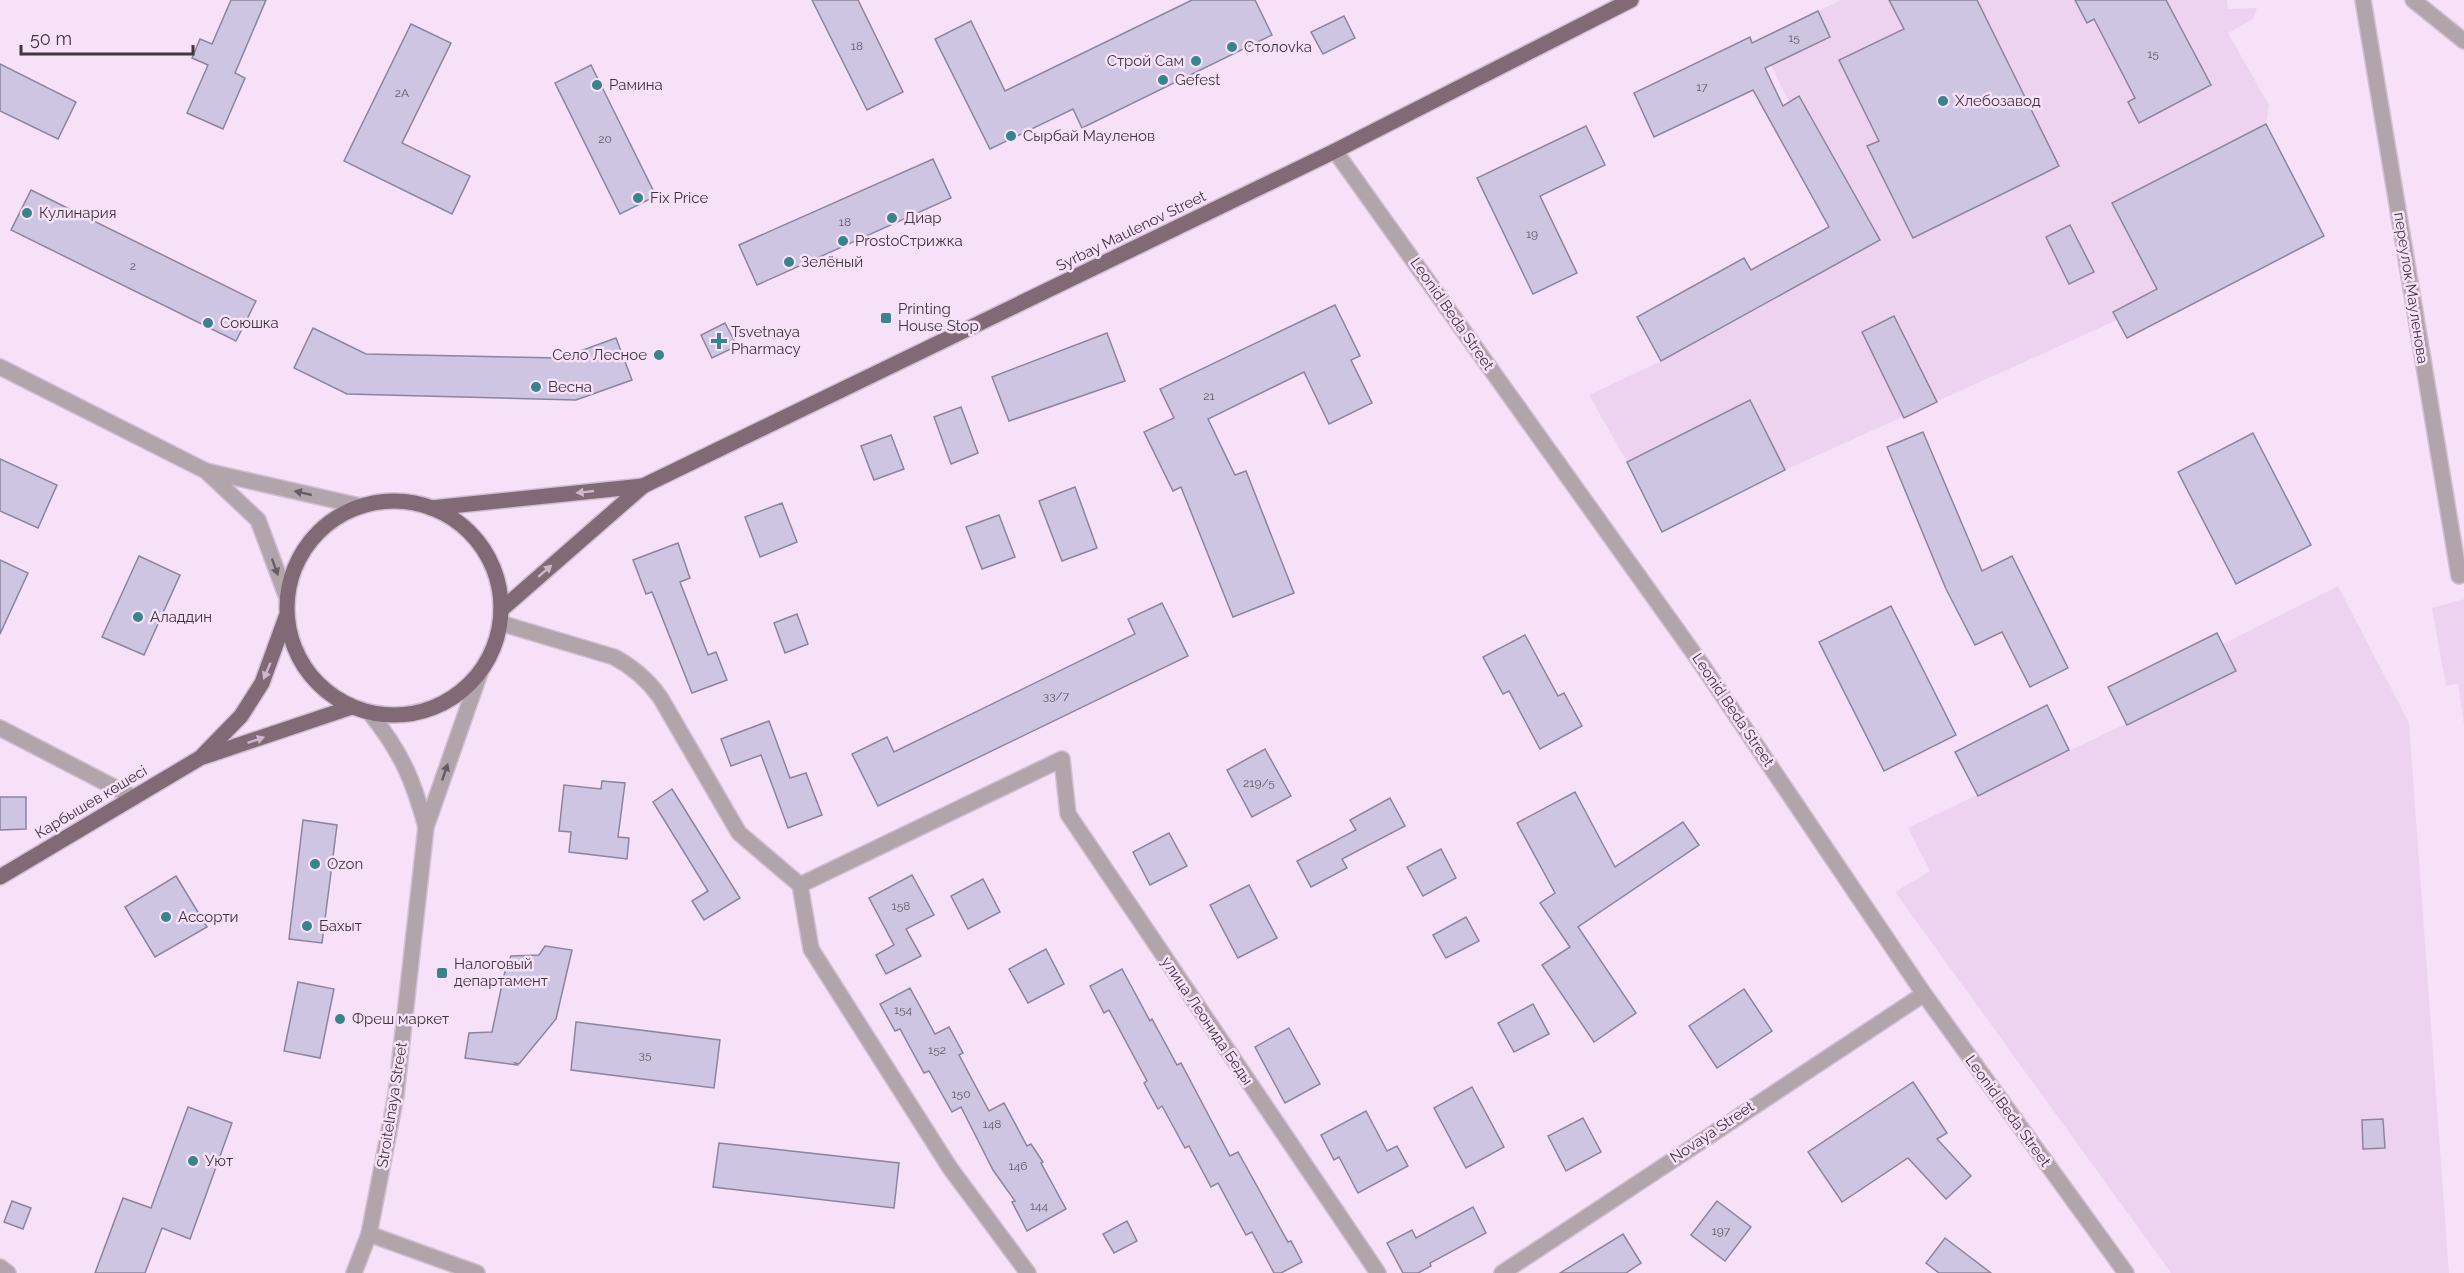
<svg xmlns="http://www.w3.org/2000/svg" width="2464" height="1273" font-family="Raleway,sans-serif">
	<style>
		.built { fill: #edd3ef }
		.building { fill: #cec5e2; stroke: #8c849e; stroke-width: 1.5 }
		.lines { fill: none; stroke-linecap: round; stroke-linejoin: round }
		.minor-casing { stroke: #d2bfd4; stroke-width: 18 }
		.major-casing { stroke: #d2bfd4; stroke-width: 18 }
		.minor { stroke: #b1a4aa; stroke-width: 15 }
		.major { stroke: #816a75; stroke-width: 15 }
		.oneway { fill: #ceb7cb }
		.oneway2 { fill: #675c64 }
		.poi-dot { fill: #3b838a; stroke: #f7e1f9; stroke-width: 2 }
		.labels { text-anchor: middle; stroke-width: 5; stroke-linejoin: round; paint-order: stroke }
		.number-label { font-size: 12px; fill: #635a68 }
		.poi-label { font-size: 15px; fill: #3f363f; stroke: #f7e1f9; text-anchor: start }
		.street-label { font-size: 15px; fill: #3f363f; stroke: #f7e1f9 }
	</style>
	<rect width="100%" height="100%" fill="#f7e1f9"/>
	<g class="built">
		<path d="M1841,0H2227L2228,9L2257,8L2253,19L2228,33L2269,105L2266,124L2112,203L2157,289L2117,320L1785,470L1749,400L1627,462L1589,395L1661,361L1879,240L1800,97L1789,102L1771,65L1818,11Z"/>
		<path d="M2338,586L2409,723L2449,1273H2171L1895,892L1930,871L1908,828L2236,671L2223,644Z"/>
		<path d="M2464,599V725L2458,684L2446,686L2432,608Z"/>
	</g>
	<g class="building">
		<path d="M231,0H266L235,73L245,78L223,129L187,113L208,65L192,58L200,39L212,44Z"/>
		<path d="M812,0H858L903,92L867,110Z"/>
		<path d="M1192,0H1255L1272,35L1082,128L1073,109L990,149L935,39L971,21L1005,91Z"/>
		<path d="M1889,0H1977L2059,166L1913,238L1867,146L1879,141L1839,60L1904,29Z"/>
		<path d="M2075,0H2166L2211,85L2139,123L2128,102L2135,98L2094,19L2087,23Z"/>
		<path d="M1818,11L1830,37L1765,68L1783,106L1799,96L1880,240L1661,361L1637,317L1744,258L1751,270L1829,227L1753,90L1654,137L1634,93L1750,37L1752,43Z"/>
		<path d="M1344,16L1355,38L1323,54L1311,32Z"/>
		<path d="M411,24L451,43L402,143L470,176L452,214L344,161Z"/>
		<path d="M0,64L76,102L58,139L0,111Z"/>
		<path d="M591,65L656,196L620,214L555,83Z"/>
		<path d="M2266,124L2324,236L2127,338L2113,312L2157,289L2112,203Z"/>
		<path d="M1586,126L1605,165L1540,196L1577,273L1533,294L1477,178Z"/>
		<path d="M933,159L951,198L757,285L739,245Z"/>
		<path d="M31,190L256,301L236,341L11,230Z"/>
		<path d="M2070,225L2094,272L2069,284L2046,237Z"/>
		<path d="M1335,305L1360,356L1351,360L1372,403L1329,424L1304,372L1208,419L1235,475L1246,471L1294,593L1233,617L1181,487L1173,491L1144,432L1174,418L1160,389Z"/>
		<path d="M1894,316L1937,402L1904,418L1862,332Z"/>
		<path d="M725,323L737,346L712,358L701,335Z"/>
		<path d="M313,328L366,354L561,358L616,338L632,380L576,400L347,394L294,368Z"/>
		<path d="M1107,333L1125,381L1009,421L992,377Z"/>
		<path d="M1750,400L1785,470L1662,532L1627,462Z"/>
		<path d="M961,407L978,453L951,464L934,417Z"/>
		<path d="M1923,432L1982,571L2012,556L2068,668L2030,687L2002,632L1975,645L1946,589L1887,447Z"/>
		<path d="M2253,433L2311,545L2236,584L2178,472Z"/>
		<path d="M891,435L904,469L874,480L861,446Z"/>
		<path d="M0,459L57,485L38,528L0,511Z"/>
		<path d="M1075,487L1097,548L1062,561L1039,501Z"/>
		<path d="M782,503L797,542L760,557L745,517Z"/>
		<path d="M999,515L1015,557L982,569L966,527Z"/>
		<path d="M678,543L690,578L680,582L708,655L716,652L727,680L692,693L652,592L646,594L633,560Z"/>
		<path d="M139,556L180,575L144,655L102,637Z"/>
		<path d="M0,560L28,573L0,634Z"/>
		<path d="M1162,603L1188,656L878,806L852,754L887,737L894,752L1135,634L1128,619Z"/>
		<path d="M1891,606L1956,735L1884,771L1819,642Z"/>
		<path d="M797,614L808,644L785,653L774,623Z"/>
		<path d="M2217,633L2236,671L2127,725L2108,687Z"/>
		<path d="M1525,635L1558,696L1564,693L1582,726L1540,749L1509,691L1503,694L1483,657Z"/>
		<path d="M2047,705L2069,750L1978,796L1955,752Z"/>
		<path d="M769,721L790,778L806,773L822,815L788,828L761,755L731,766L721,739Z"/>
		<path d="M1265,749L1291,796L1252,817L1227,770Z"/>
		<path d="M602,781L625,783L618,837L629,838L627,859L569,852L571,832L559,831L564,785L601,789Z"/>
		<path d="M672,789L740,898L704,920L692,901L708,891L653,802Z"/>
		<path d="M1575,792L1615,867L1683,822L1699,845L1578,927L1636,1013L1594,1042L1542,965L1570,947L1540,903L1555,893L1517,823Z"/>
		<path d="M0,797H26V829L0,830Z"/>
		<path d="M1390,798L1405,826L1342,859L1347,868L1311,887L1297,861L1356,830L1350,820Z"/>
		<path d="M303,820L337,825L322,943L289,939Z"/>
		<path d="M1169,833L1187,866L1150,885L1133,852Z"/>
		<path d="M1441,849L1456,878L1423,896L1407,867Z"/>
		<path d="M912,875L934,915L906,929L921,956L886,974L876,955L894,945L869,898Z"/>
		<path d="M176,876L207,927L155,957L125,907Z"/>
		<path d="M983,879L1000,912L968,929L951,896Z"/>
		<path d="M1249,885L1277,938L1238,958L1210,905Z"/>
		<path d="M1466,917L1479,941L1446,958L1433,935Z"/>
		<path d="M545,946L572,950L556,1019L519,1064L515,1063L517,1065L465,1058L469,1033L492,1032L504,975L511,956L539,955Z"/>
		<path d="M1046,949L1064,984L1028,1003L1009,969Z"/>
		<path d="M1122,969L1150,1021L1152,1019L1177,1065L1181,1063L1230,1156L1238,1152L1288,1242L1291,1241L1302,1262L1281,1273H1274L1252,1232L1246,1235L1218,1183L1211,1187L1189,1146L1185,1148L1162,1106L1158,1109L1144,1083L1147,1081L1109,1010L1104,1013L1090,986Z"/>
		<path d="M298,982L334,989L320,1058L284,1051Z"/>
		<path d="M910,988L935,1034L949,1027L963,1053L959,1055L989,1111L1004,1103L1027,1146L1031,1144L1043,1162L1041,1163L1066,1209L1027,1231L1012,1202L1015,1201L993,1170L961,1107L952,1112L929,1071L924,1073L900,1029L895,1031L880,1004Z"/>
		<path d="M1744,989L1772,1031L1717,1068L1689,1026Z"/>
		<path d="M1533,1004L1549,1034L1514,1052L1498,1023Z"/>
		<path d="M576,1022L720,1040L714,1088L571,1070Z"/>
		<path d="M1289,1028L1320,1084L1285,1103L1255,1047Z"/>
		<path d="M1913,1082L1947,1133L1937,1139L1971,1176L1946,1199L1908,1158L1842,1202L1808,1152Z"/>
		<path d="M1472,1087L1504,1147L1466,1168L1434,1108Z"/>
		<path d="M188,1107L232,1123L190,1239L162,1228L145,1273H95L123,1198L151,1208Z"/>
		<path d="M1366,1111L1387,1151L1397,1146L1408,1166L1358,1193L1339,1157L1334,1160L1321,1135Z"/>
		<path d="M1583,1118L1601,1152L1566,1171L1548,1136Z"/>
		<path d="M2383,1119L2385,1148L2363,1149L2362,1120Z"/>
		<path d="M719,1143L899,1163L894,1208L713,1187Z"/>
		<path d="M12,1201L31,1208L23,1229L4,1222Z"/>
		<path d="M1717,1201L1751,1227L1725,1261L1691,1235Z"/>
		<path d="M1473,1207L1486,1233L1430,1263L1431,1266L1418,1273H1403L1387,1243L1412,1230L1416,1238Z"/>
		<path d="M1127,1221L1137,1241L1114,1253L1103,1234Z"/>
		<path d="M1623,1234L1641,1263L1626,1273H1560Z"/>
		<path d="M1945,1238L1991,1273H1939L1926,1263Z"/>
	</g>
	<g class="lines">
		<defs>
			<g id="minor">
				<path d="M2363,0L2459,576"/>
				<path d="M2413,0L2464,41"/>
				<path d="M1335,151L1700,662L1924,994L2126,1273"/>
				<path d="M0,367L206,471L360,506"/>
				<path d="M206,471L258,520L287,598"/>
				<path d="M500,623L614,657C633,667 647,679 660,697L739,833L800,885L811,949L950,1168L1028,1273"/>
				<path d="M370,713C401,752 413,779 426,827"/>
				<path d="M0,728L133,797"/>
				<path d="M800,885L1062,759L1068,814L1378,1273"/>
				<path d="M369,1234L477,1273"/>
				<path d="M0,1267L8,1273"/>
				<path d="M354,1273L369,1234L396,1095L426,827L480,673"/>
				<path d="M1502,1273L1924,994"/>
			</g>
			<g id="major">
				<circle cx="394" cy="608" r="107"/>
				<path d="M431,508L643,486"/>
				<path d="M501,610L643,486L1335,151L1631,0"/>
				<path d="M202,756L241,716L262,683L286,617"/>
				<path d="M0,877L200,758L352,707"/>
			</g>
		</defs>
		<use href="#minor" class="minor-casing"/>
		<use href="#major" class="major-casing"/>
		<use href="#minor" class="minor"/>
		<use href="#major" class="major"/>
	</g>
	<defs><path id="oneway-solid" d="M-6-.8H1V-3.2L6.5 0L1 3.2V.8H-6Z" transform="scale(1.5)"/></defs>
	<g class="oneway">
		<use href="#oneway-solid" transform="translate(585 492) rotate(174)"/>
		<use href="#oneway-solid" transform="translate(545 571) rotate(-41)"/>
		<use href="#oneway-solid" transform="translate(267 671) rotate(113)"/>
		<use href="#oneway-solid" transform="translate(256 740) rotate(-19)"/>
	</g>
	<g class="oneway2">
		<use href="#oneway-solid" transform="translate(303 493) rotate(-167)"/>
		<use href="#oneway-solid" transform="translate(275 567) rotate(70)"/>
		<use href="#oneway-solid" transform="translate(445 772) rotate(-71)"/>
	</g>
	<g class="poi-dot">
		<circle cx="1232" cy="47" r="6"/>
		<circle cx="1196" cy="61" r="6"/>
		<circle cx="1163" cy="80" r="6"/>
		<circle cx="597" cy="85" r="6"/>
		<circle cx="1943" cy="101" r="6"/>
		<circle cx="1011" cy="136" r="6"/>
		<circle cx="638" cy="198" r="6"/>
		<circle cx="27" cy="213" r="6"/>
		<circle cx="892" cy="218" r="6"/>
		<circle cx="843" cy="241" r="6"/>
		<circle cx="789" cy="262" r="6"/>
		<rect x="880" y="312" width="12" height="12" rx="3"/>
		<circle cx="208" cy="323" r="6"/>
		<path d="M716 332h6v6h6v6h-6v6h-6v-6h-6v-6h6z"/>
		<circle cx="659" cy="355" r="6"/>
		<circle cx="536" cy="387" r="6"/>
		<circle cx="138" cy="617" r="6"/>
		<circle cx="315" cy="864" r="6"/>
		<circle cx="166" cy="917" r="6"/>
		<circle cx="307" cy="926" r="6"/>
		<rect x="436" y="967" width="12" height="12" rx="3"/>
		<circle cx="340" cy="1019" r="6"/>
		<circle cx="193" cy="1161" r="6"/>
	</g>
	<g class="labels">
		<g class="number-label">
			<text x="1794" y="42">15</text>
			<text x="857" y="50">18</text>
			<text x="2153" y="58">15</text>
			<text x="1702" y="91">17</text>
			<text x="402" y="97">2А</text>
			<text x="605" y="143">20</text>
			<text x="845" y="226">18</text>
			<text x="1532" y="238">19</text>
			<text x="133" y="270">2</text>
			<text x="1209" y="400">21</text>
			<text x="1056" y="700">33/7</text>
			<text x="1259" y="787">219/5</text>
			<text x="901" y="910">158</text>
			<text x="903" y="1014">154</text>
			<text x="937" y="1054">152</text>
			<text x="645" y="1059">35</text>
			<text x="961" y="1098">150</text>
			<text x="992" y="1128">148</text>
			<text x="1018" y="1170">146</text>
			<text x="1039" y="1210">144</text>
			<text x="1721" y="1235">197</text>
		</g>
		<g class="poi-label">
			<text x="1244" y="52">Столоvka</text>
			<text x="1184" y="66" text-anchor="end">Строй Сам</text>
			<text x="1175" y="85">Gefest</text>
			<text x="609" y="90">Рамина</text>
			<text x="1955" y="106">Хлебозавод</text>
			<text x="1023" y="141">Сырбай Мауленов</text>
			<text x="650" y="203">Fix Price</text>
			<text x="39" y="218">Кулинария</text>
			<text x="904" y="223">Диар</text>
			<text x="855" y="246">ProstoСтрижка</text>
			<text x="801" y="267">Зелёный</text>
			<text x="898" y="314">Printing<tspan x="898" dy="17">House Stop</tspan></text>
			<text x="220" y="328">Союшка</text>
			<text x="731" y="337">Tsvetnaya<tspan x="731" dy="17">Pharmacy</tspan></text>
			<text x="647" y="360" text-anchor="end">Село Лесное</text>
			<text x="548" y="392">Весна</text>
			<text x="150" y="622">Аладдин</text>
			<text x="327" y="869">Ozon</text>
			<text x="178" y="922">Ассорти</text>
			<text x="319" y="931">Бахыт</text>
			<text x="454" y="969">Налоговый<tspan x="454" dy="17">департамент</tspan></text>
			<text x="352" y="1024">Фреш маркет</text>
			<text x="205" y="1166">Уют</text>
		</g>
		<g class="street-label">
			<text transform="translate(1131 231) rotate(-26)" y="5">Syrbay Maulenov Street</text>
			<text transform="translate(2411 288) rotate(81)" y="5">переулок Мауленова</text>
			<text transform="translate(1452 314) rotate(55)" y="5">Leonid Beda Street</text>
			<text transform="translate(1733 710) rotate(56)" y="5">Leonid Beda Street</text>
			<text transform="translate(91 802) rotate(-31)" y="5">Карбышев көшесі</text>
			<text transform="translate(1207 1021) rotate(56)" y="5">улица Леонида Беды</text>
			<text transform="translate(392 1105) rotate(-81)" y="5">Stroitelnaya Street</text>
			<text transform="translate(2008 1111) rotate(54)" y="5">Leonid Beda Street</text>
			<text transform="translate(1712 1132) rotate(-34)" y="5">Novaya Street</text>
		</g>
	</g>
	<path d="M21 45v9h172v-9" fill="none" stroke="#3f363f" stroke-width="3"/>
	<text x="30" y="45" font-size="18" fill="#3f363f" stroke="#f7e1f9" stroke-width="4.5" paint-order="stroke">50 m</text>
</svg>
